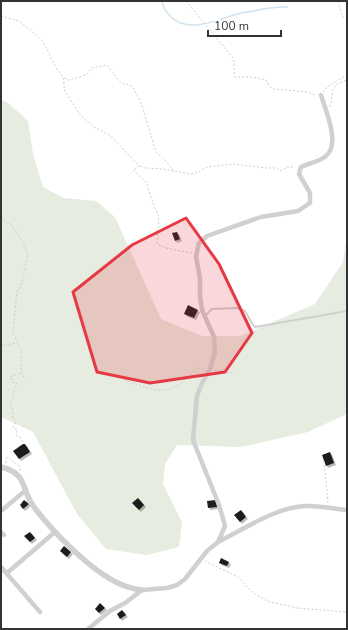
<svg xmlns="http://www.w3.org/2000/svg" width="348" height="630" font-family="'Nunito Sans',sans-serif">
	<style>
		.green { fill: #e6ecdf }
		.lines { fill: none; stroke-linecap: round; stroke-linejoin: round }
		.stream { stroke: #cfe2ee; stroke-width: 1.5 }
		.building { fill: #1a1a1a; filter: url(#shadow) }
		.path { stroke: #cdcdcd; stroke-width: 1; stroke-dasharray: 2 2; stroke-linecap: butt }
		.service { stroke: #d0d0d0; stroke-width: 2 }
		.minor { stroke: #d0d0d0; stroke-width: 4.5 }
		.tertiary { stroke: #d0d0d0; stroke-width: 5.5 }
		.marked { fill: #e63946; fill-opacity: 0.2; stroke: #e63946; stroke-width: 3; stroke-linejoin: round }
	</style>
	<defs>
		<filter id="shadow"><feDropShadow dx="2" dy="2" stdDeviation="0" flood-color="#0004"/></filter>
	</defs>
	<rect width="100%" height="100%" fill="#fff"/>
	<path class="green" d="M1,100L7,102L28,121L33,154L43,187L63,198L96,201L115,217L161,319L202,336H240L315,304L343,262L347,235V414L308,432L241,447L177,445L165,464L163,484L182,522L179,547L147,555L106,549L77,514L33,432L1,417Z"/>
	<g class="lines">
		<path class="stream" d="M162,1C163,8 166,12 171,17C190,35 220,18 241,13C245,12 250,12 254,11C265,8 275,7 287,7"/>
	</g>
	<g class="building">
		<path d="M177,232L180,239L175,241L172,233Z"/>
		<path d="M188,305L198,310L194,318L184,314Z"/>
		<path d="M23,444H25L30,452L19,459L13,451Z"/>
		<path d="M330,452L334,463L326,466L322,455Z"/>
		<path d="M138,498L144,505L139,510L132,503Z"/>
		<path d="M24,500L29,504L23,509L20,505Z"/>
		<path d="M216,500L217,507L208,508L207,501Z"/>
		<path d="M241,510L246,517L240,522L234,515Z"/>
		<path d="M30,532L35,538L30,542L24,536Z"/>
		<path d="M64,546L71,552L67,557L60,551Z"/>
		<path d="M221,558L229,562L227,566L219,563Z"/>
		<path d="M100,603L105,608L99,613L95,609Z"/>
		<path d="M122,610L126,615L120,619L117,614Z"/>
	</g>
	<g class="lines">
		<g class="path">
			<path d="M186,1L233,58C235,65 233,71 235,77H252L266,80L269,86L274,89L307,92L315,95"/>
			<path d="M338,1L342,16L347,20"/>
			<path d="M1,16L19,21L42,40L57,69L63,77L65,92L81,116L94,127L110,135L139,166L133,170L146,182L154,206L159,217L157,244L166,248L192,253"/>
			<path d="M64,78L69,80L86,75L92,68L107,65L121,83L132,86L140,100L156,152L166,161L173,170"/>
			<path d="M323,92L327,87L347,75"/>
			<path d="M330,107C334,90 329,86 347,80"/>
			<path d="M140,166L145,168L163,169L191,174L198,172L207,167L233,164L267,168H277L280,171L288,167H295"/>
			<path d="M1,218L12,226L23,243L28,255L21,286L17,291L13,332L21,351V372L24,378"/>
			<path d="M1,346L16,343"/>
			<path d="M215,370L233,373"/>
			<path d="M20,373L10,377L12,382L17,384L14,390L13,398L10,401L13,413V419L16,421L13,428L17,429L16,435L21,438L23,443"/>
			<path d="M124,380C137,384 156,394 170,389C180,386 189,375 197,368L204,369"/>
			<path d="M324,461L328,503"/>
			<path d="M6,463L7,457L19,466L21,471"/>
			<path d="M205,561L238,577L252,592L267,601L297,608L347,612"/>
		</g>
		<path class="service" d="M206,315L212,309L237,308L245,311L253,325L255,327L347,311"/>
		<g class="minor">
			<path d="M1,511L26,490"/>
			<path d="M1,532L4,535"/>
			<path d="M218,542L225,526L224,522L219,505L193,440L197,396L202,383L210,369L215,352L214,337L202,310L200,296V279L196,256L199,243L207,236L261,217L298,211L310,203V193L299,174L301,167C309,163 319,162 326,156C341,144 325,109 321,95"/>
			<path d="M1,567L40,612"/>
			<path d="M7,573L55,532"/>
			<path d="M88,629L110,611L125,603L142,590L167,588L177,585L185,579L207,551L218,542C244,529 275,508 304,506C318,505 333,509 347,510"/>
		</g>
		<path class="tertiary" d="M1,467C29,474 20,489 34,507C53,532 90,570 118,583C126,587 134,589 142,590"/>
	</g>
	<path class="marked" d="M186,218L219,264L252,333L225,372L150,383L97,372L73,292L132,245Z"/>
	<rect width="348" height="630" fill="none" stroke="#333333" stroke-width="4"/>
	<path d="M208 30v6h73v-6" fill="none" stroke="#333333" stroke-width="2"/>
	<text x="214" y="30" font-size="12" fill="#333333" stroke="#ffffff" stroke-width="3" paint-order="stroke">100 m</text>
</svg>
